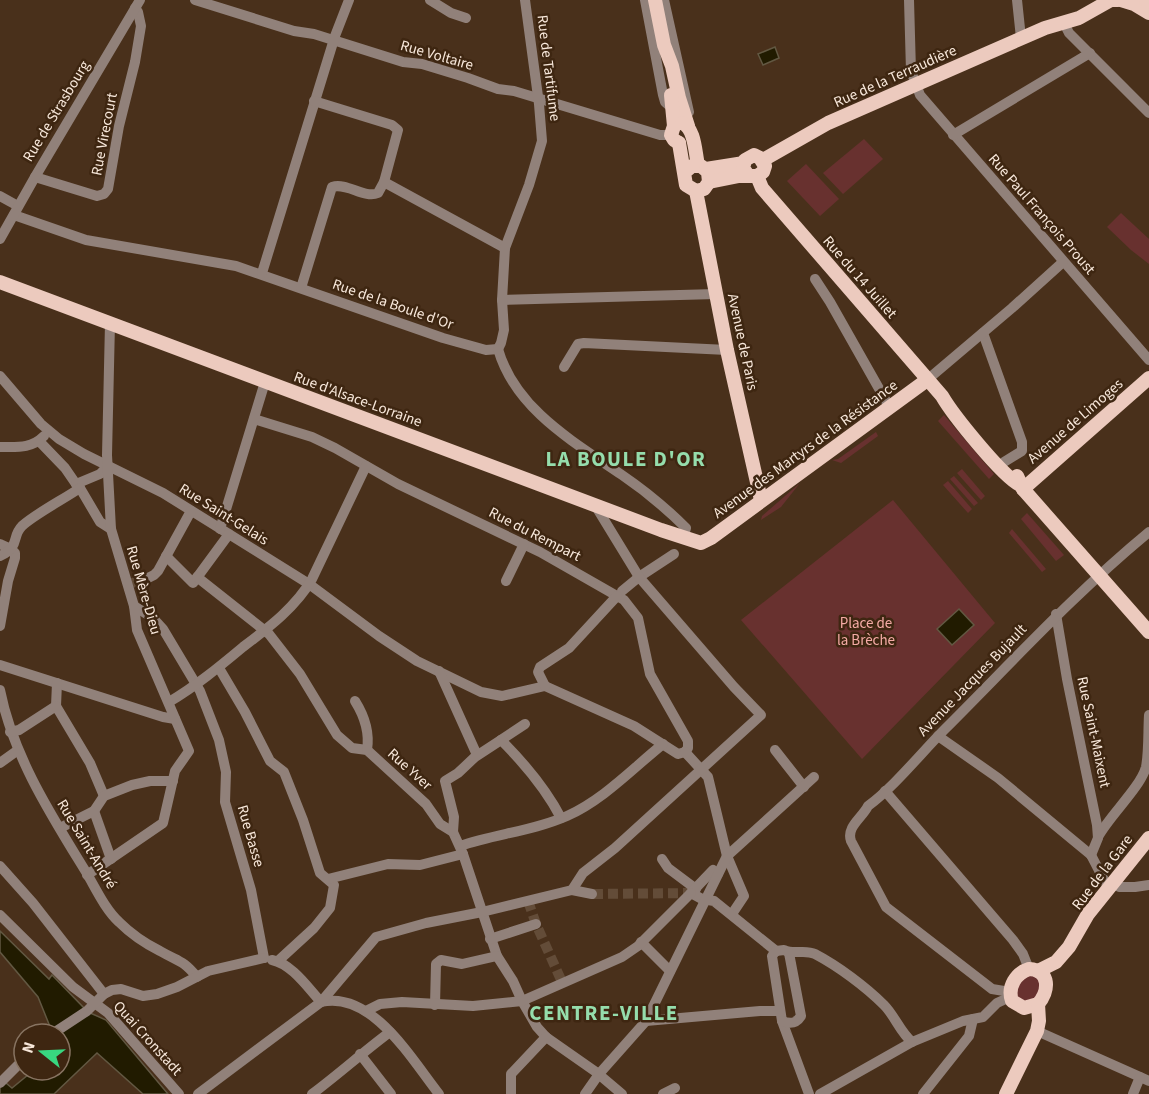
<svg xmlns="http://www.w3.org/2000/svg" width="1149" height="1094" font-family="'Source Sans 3',sans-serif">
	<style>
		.green { fill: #68312f }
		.water { fill: #211b00; stroke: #625842; stroke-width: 1.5 }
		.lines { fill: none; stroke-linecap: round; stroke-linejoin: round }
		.minor-tunnel { stroke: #634c38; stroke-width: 10; stroke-dasharray: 10 5; stroke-linecap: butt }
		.minor { stroke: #91817a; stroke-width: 10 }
		.major { stroke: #eccabe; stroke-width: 14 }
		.labels { text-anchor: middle; stroke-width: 5; stroke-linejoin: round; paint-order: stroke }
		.street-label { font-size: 15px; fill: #f8e8db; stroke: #3e2611 }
		.park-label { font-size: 15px; fill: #f4aaa5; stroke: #3e2611 }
		.district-label { font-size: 21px; font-weight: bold; letter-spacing: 1.5px; fill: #95ddac; stroke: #3e2611 }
	</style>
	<rect width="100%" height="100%" fill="#49301b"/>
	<g class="green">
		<path d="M864,139L883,159L843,194L823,173Z"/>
		<path d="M806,164L839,199L820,216L787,181Z"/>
		<path d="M1121,213L1149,239V264L1131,250L1107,227Z"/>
		<path d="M944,415L994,474L989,479L938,421Z"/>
		<path d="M876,432L878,436L841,463L832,460L838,459Z"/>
		<path d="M962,469L985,496L981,500L957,473Z"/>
		<path d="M954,476L978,503L974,506L950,479Z"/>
		<path d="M948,481L972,509L968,513L943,485Z"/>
		<path d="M800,483L781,507L761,520L762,516Z"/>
		<path d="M893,500L995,623L862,759L741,620Z"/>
		<path d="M1027,513L1064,555L1056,561L1021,519Z"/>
		<path d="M1012,529L1046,569L1042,572L1009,533Z"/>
		<path d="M1029,973L1043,982L1035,1002L1019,1001L1014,988Z"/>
	</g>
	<g class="water">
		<path d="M775,47L779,58L763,65L758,54Z"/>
		<path d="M959,609L974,625L952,645L937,629Z"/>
		<path d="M0,931L49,979L52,975L88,1012L106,1020L168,1094H143L97,1053L54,1094H0V1078L12,1088L34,1070H60V1034H53L38,997L0,952Z"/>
	</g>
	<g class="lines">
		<g class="minor-tunnel">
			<path d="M132,583L146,579"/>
			<path d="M593,894L691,893"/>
			<path d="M528,901L536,924L562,982"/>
		</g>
		<g class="minor">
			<path d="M195,0L294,31L314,34L403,62L422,64L468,78L498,89L514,91L660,135H671"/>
			<path d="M430,0L451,13L466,18"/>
			<path d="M645,0L663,95L665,102L673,109"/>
			<path d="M664,0L689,112"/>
			<path d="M909,0L911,71L920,95L1149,360"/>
			<path d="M1017,0L1021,38"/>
			<path d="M1064,23L1069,33L1149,113"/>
			<path d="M953,135L1090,53"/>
			<path d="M35,177L97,196L104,194L108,189L119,126L135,62L141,26L138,12L135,8"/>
			<path d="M384,182L505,248"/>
			<path d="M0,196L18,206"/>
			<path d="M14,215L86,240L236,266L443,338L486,350L498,349"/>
			<path d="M0,239L35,177L140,0"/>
			<path d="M262,273L335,36L349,0"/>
			<path d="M815,279L830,302L890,408"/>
			<path d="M301,288L332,187C347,182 364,199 378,193L384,182L398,130L392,125L314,101"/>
			<path d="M502,300L716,294"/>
			<path d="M983,333L1022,442V451L1004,462"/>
			<path d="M498,349L501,343L504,330L502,300L505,248L529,185L542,141L539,104L525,0"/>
			<path d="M498,349C515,409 574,442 622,475C644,490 666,508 686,528L683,538"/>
			<path d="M564,367L578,344L584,343L727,350"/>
			<path d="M0,376L41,424L59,439L84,454L163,493L309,584L379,636L417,661L481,692L502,696L545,686"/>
			<path d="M927,380L1012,308L1063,262"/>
			<path d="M254,419L312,437L335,448L398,484L540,552L624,600L638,618L650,674L688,741V748L685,752"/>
			<path d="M39,441L65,468L76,484"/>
			<path d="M0,447C17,447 31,449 44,436"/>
			<path d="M79,488L76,484L100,474L108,466"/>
			<path d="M80,488L100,522L111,529"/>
			<path d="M220,529L265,382"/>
			<path d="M0,544L11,549L15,553V558L8,581L0,626"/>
			<path d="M0,556C21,546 11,537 22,526C35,514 64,499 80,488"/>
			<path d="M166,556L193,583L229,534"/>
			<path d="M197,577L269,634L300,674L337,735L352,748L367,750L426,804L440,824L453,832L463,854L497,956L513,981L522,1001L537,1027L546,1037L596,1072L622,1094"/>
			<path d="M146,579L154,575L158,571L191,511"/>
			<path d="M506,581L524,544"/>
			<path d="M622,591L639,577L674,554"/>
			<path d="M134,606L153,618L163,629L200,691L219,740L226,772L225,802L251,890L264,958"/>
			<path d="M1056,614L1067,679L1097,825L1098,838L1091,855"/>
			<path d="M0,665L163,717L175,719"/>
			<path d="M219,668L245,712L270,761L284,772L303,820L320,873L334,885L330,908L314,928L278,961"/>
			<path d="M439,671L477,755"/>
			<path d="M545,686L634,726L678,754L685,752"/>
			<path d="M545,686L538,672L540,667L569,648L617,596"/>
			<path d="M0,690C13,756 51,815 86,872C96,889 105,909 119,922C131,934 144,943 160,951C179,962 182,959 197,977"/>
			<path d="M355,701C365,717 370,732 367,750"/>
			<path d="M169,702C196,686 219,667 243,647C268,628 296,607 312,579L366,466"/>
			<path d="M56,706L57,683"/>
			<path d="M10,732L19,730L56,706L90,763L104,796"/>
			<path d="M938,736L998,778L1091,855L1105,882L1108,884H1113"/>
			<path d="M501,740L525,724"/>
			<path d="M775,750L804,787"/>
			<path d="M685,752L708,777L727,856L744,896L732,914"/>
			<path d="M0,763L18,750"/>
			<path d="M885,791L1013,940L1023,954L1029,969"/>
			<path d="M94,811L111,859"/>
			<path d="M60,828L94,811L104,796L132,785L150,781H173"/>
			<path d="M453,832L454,817L445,781L458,773L475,757L501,740C524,763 546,789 561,818"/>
			<path d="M1098,837C1110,815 1140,788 1146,767C1149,751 1148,731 1149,715"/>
			<path d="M460,846C495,834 533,831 567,816C603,800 632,769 663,744"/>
			<path d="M662,859L668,868L696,889"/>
			<path d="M0,866L33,903L104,994"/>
			<path d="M718,874L713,870L691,893L702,899L714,901L776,951"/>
			<path d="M87,875L163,823L175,771L189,751L137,630L134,606L111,529L107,455L110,323"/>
			<path d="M328,879L388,864L420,865L463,854"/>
			<path d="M1119,887H1135L1149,885"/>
			<path d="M572,890L592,894"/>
			<path d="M0,915L73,987L108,1013L179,1094"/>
			<path d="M490,939L536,924"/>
			<path d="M641,942L670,971"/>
			<path d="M776,951L784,950C794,955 805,949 815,954C838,966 866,987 884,1005C895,1016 900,1032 912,1042"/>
			<path d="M776,951L772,956L782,1021L809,1094"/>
			<path d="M272,960C292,964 308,988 321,1002"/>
			<path d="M1010,992L992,989L886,907L851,841C846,827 862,818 868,806C895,786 921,753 945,729C1012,662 1076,592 1149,532"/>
			<path d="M321,1002C372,990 412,1060 439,1094"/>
			<path d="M435,1005L436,964L441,960L462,964L497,956"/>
			<path d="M366,1011L380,1004L402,1002L473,1006L522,1001L622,957L638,946L691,893"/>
			<path d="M646,1021L760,1011H780"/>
			<path d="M782,1021C790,1024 796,1024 801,1016L789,953"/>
			<path d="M1037,1031L1149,1081"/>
			<path d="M52,1034L87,1011L104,994L112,990L121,989L143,996L157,994L177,987L208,971L264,958"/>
			<path d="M360,1054L391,1094"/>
			<path d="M0,1083L24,1059"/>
			<path d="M198,1094L321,1002L376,937L426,923L482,912L572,890L583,873L615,848L761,715L734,687L639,577L595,505"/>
			<path d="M312,1094C339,1074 363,1052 390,1032"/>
			<path d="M511,1094V1074L546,1037"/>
			<path d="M585,1094L599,1074L646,1021L727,856L814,777"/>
			<path d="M663,1094L675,1088"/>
			<path d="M820,1094L912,1042L963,1021L983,1017L997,1003L1010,997"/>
			<path d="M923,1094L969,1036L973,1019"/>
			<path d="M1133,1094L1140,1077"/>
		</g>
		<g class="major">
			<path d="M655,0L664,45L672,66L679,98L688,126"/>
			<path d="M1121,0L1134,4L1149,13"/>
			<path d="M1146,0L1149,2"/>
			<path d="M671,95L674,126L671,135L674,140L679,143"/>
			<path d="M682,123C695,128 695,152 698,165"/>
			<path d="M679,143L686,185L696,191L704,189L709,182L708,172L701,166H692L685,172"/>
			<path d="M763,160L828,123L1045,28L1079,18L1111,0H1118"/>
			<path d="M706,169L744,163"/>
			<path d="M757,176L762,188L942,396C953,415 1002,476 1020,485"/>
			<path d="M709,182L739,176H757L763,172L765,166L760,158L754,155L745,160L743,168L748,175"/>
			<path d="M696,191L727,350L761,500"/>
			<path d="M0,282L661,530L701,543L711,538L927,380"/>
			<path d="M1017,476L1023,489L1149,632"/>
			<path d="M1023,489L1149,378"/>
			<path d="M1029,969C1051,970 1049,992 1038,1004L1024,1008L1012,1001C1007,987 1016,973 1029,969Z"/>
			<path d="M1038,971L1056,962L1069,947L1088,914L1149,838"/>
			<path d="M1006,1094L1037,1031L1039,1021L1038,1004"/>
		</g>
	</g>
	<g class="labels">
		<g class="street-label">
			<text transform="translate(437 55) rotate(16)" y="5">Rue Voltaire</text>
			<text transform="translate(549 68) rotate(83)" y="5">Rue de Tartifume</text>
			<text transform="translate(895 76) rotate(-24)" y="5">Rue de la Terraudière</text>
			<text transform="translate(56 111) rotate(-59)" y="5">Rue de Strasbourg</text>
			<text transform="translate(104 134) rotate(-79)" y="5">Rue Virecourt</text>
			<text transform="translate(1042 214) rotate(49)" y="5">Rue Paul François Proust</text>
			<text transform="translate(860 277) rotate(49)" y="5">Rue du 14 Juillet</text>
			<text transform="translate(393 304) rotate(19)" y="5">Rue de la Boule d'Or</text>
			<text transform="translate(743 342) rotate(78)" y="5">Avenue de Paris</text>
			<text transform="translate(358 399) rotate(20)" y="5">Rue d'Alsace-Lorraine</text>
			<text transform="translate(1075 421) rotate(-41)" y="5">Avenue de Limoges</text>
			<text transform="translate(805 449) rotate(-36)" y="5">Avenue des Martyrs de la Résistance</text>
			<text transform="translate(224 514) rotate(32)" y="5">Rue Saint-Gelais</text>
			<text transform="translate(535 534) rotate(27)" y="5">Rue du Rempart</text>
			<text transform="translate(144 590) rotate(74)" y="5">Rue Mère-Dieu</text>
			<text transform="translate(972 680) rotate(-46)" y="5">Avenue Jacques Bujault</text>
			<text transform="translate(1094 732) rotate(78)" y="5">Rue Saint-Maixent</text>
			<text transform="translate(410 769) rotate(42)" y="5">Rue Yver</text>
			<text transform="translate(251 836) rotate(74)" y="5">Rue Basse</text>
			<text transform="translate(87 844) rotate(59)" y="5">Rue Saint-André</text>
			<text transform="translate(1102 872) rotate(-53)" y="5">Rue de la Gare</text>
			<text transform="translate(148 1038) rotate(48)" y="5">Quai Cronstadt</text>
		</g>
		<g class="park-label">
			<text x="866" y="628">Place de<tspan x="866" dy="17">la Brèche</tspan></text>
		</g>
		<g class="district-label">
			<text x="626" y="466">LA BOULE D'OR</text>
			<text x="604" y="1020">CENTRE-VILLE</text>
		</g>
	</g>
	<g transform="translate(42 1052) rotate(288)"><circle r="28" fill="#3e2611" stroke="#887462" stroke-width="1.5"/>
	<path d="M0-4.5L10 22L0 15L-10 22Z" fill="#38d880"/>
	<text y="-9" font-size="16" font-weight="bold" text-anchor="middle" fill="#f8e8db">N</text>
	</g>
</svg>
